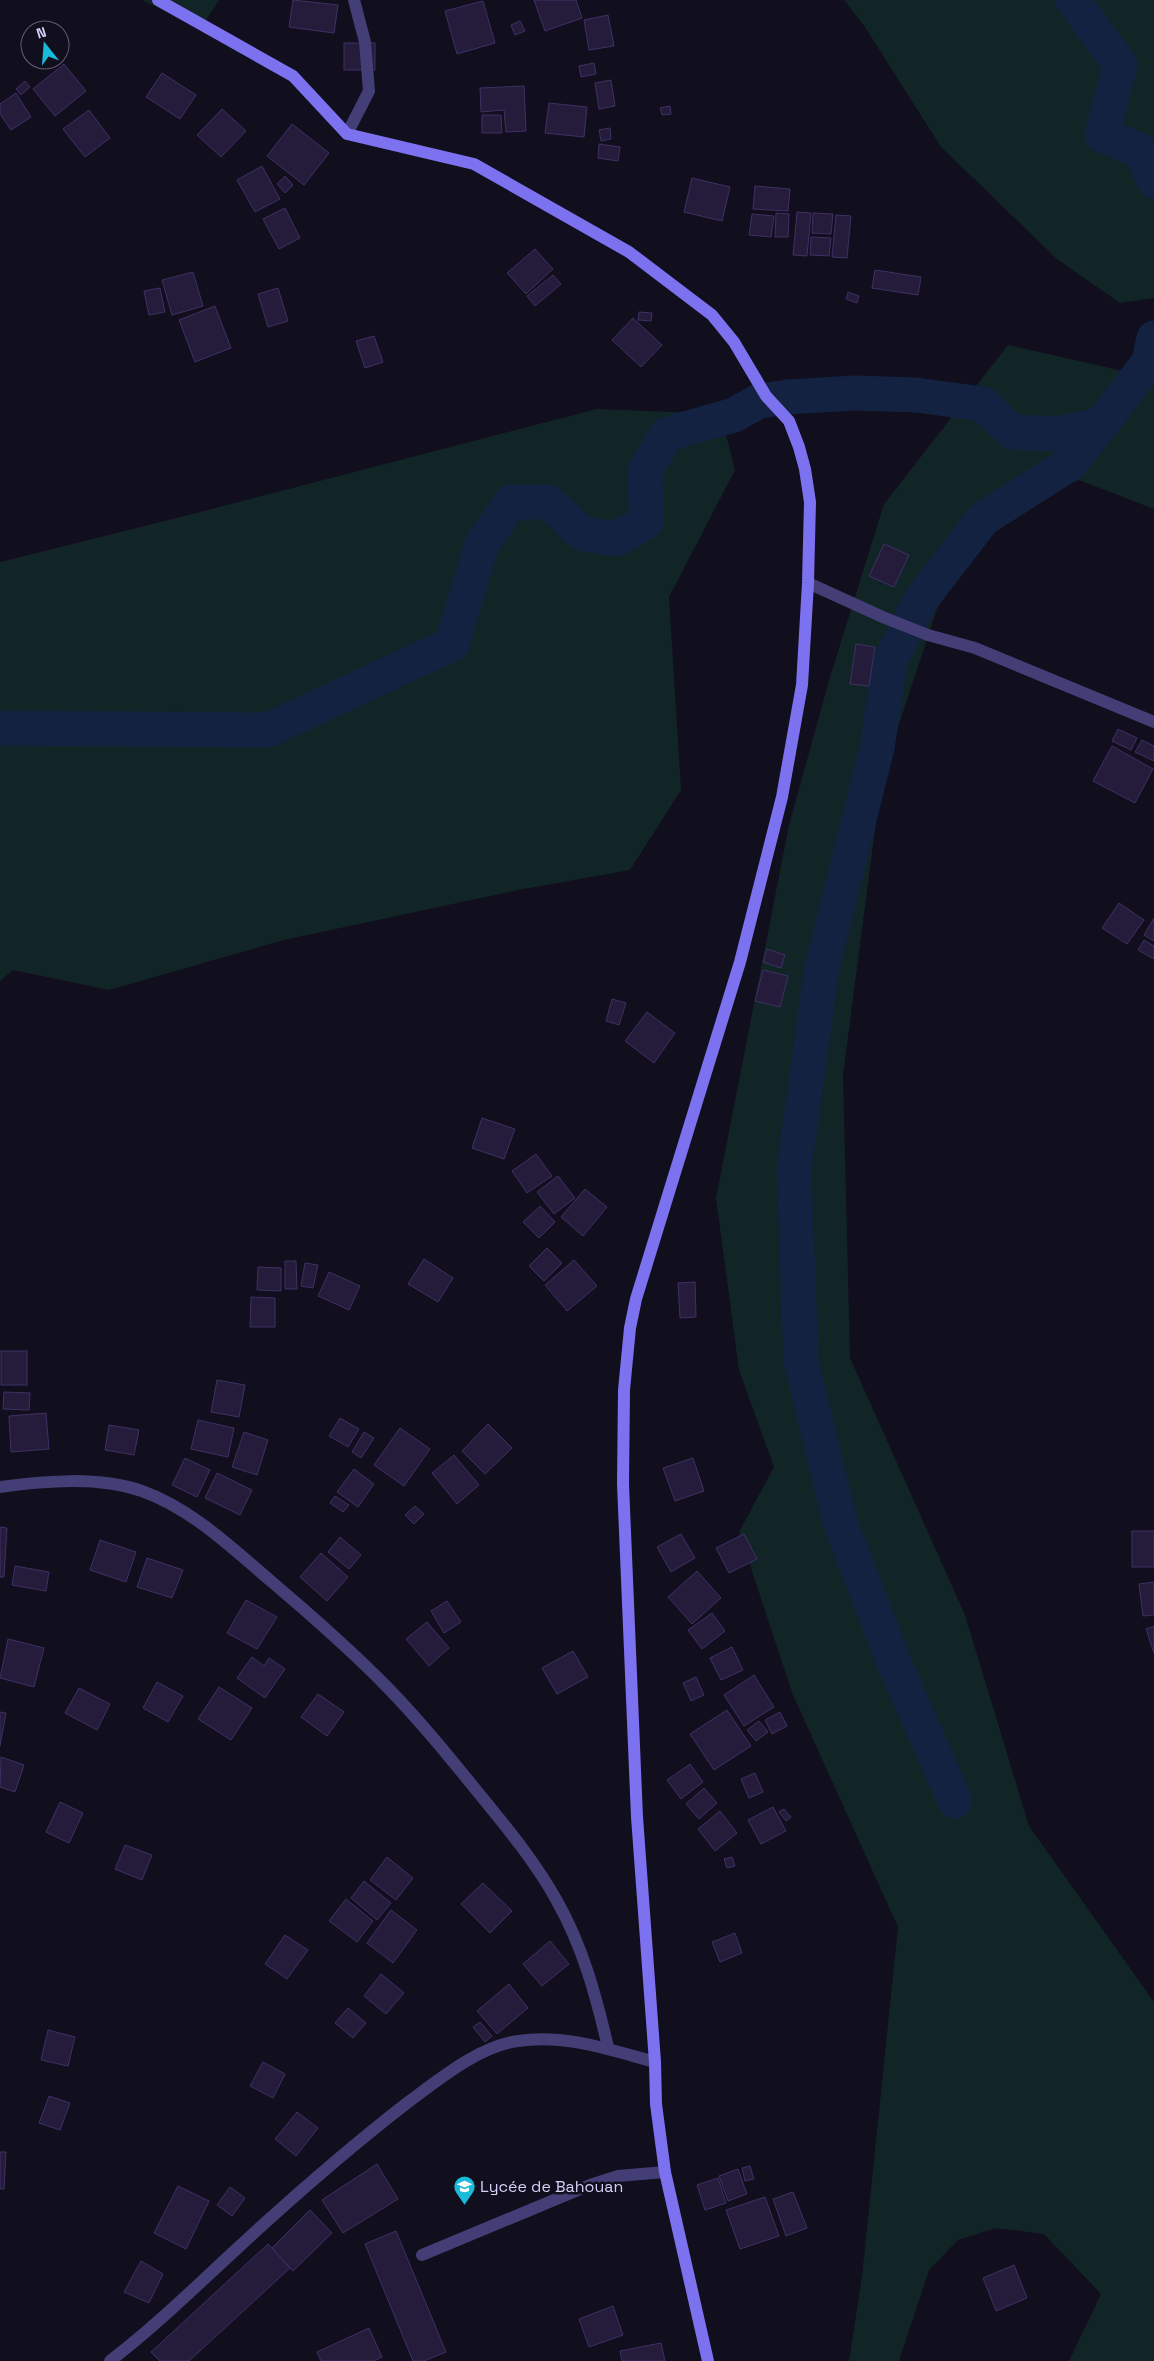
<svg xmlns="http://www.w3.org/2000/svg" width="1154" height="2361" font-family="'Space Grotesk',sans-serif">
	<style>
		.green { fill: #122526 }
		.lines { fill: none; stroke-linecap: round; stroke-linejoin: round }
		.river { stroke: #132241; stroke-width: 35 }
		.building { fill: #251c3b; stroke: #3e3165 }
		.minor { stroke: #443e76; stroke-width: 12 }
		.tertiary { stroke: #443e76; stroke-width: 12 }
		.secondary { stroke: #7c71ee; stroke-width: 12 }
		.labels { text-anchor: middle; stroke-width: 5; stroke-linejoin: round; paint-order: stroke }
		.poi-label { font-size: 16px; fill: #d7cff9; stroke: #110e1d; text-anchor: start }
	</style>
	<rect width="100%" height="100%" fill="#110e1d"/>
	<g class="green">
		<path d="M142,0H219L201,28Z"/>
		<path d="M844,0H1154V298L1120,303L1057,259L941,147L865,27Z"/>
		<path d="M1008,345L1154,378V509L1079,480L960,539L882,776L843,1075L850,1358L965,1615L1029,1826L1154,2002V2361H1069L1101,2294L1044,2234L996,2228L958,2240L929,2270L899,2361H849L862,2277L898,1927L793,1695L739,1532L774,1467L739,1370L716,1198L789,825L830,677L884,504Z"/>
		<path d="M597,409L721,414L735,470L669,597L681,790L630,870L518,890L284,940L109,990L13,970L0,981V562L200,512Z"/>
	</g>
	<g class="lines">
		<g class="river">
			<path d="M1073,0L1120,65L1102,135L1140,150L1154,181"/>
			<path d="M0,728L268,730L452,644L482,544L511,502H548L583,534L616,539L646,522L645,470L667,434L734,415L759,401L788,397L856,393L916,395L983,404L1012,432L1056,434L1101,425"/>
			<path d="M955,1801L895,1665L840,1522L801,1361L794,1169L822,967L877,748L890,662L920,601L983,519L1071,463L1149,362L1154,338"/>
		</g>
	</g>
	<g class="building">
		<path d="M293,0L338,5L334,33L289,27Z"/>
		<path d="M534,0H576L582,18L545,31Z"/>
		<path d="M483,1L495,43L457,54L445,11Z"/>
		<path d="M608,15L614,46L589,50L584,20Z"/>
		<path d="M520,21L525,31L515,35L511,25Z"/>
		<rect x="344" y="43" width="31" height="27"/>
		<path d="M594,63L596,74L581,77L579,66Z"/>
		<path d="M64,64L86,91L55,116L33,89Z"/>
		<path d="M162,73L196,95L180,119L146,97Z"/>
		<path d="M611,80L615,106L599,109L595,83Z"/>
		<path d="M25,81L30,87L21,95L16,89Z"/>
		<path d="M524,86L526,131L506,132L504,110L481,112L480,88Z"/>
		<path d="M16,93L31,117L11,130L0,114V104Z"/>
		<path d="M549,103L587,107L584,137L545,133Z"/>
		<path d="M670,106L671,114L662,115L660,108Z"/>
		<path d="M222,109L246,131L221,157L197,135Z"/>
		<path d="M89,110L110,138L85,157L63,129Z"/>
		<path d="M482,115H501L502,133H482Z"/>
		<path d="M292,124L329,153L304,185L267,156Z"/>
		<path d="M610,128L611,139L601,141L599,130Z"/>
		<path d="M599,144L620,147L618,161L598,158Z"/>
		<path d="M262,166L280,199L255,212L237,180Z"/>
		<path d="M285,176L293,185L285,193L277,184Z"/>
		<path d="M692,178L730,187L722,221L684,212Z"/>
		<path d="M755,186L790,189L788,211L753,209Z"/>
		<path d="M285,208L300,238L279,249L263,219Z"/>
		<path d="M797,212L811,213L807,256L793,255Z"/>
		<path d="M776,213L789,214L788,237H775Z"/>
		<path d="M813,213L833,214L831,234L812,233Z"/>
		<path d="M752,214L774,216L771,237L749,235Z"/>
		<path d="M836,215L851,216L847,258L832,257Z"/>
		<path d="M811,237L831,238L829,256L810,255Z"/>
		<path d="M535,249L553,269L526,294L507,273Z"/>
		<path d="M875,270L921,277L918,295L872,288Z"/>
		<path d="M193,272L203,306L172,315L162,280Z"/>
		<path d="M553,275L561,284L535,306L527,296Z"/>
		<path d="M160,288L165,312L149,315L144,291Z"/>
		<path d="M278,288L288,321L268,327L258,294Z"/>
		<path d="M848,292L859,296L857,303L846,299Z"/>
		<path d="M215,306L231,348L195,362L179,320Z"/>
		<path d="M639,312L652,313L651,321L638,320Z"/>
		<path d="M633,318L662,345L641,367L612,340Z"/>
		<path d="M374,336L383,362L365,368L356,341Z"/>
		<path d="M884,544L909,555L894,587L869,576Z"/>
		<path d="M856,644L875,647L869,686L850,684Z"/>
		<path d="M1118,729L1137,738L1131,750L1112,741Z"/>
		<path d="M1142,740L1154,746V761L1135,752Z"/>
		<path d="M1112,746L1153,769L1135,803L1093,781Z"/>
		<path d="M1119,903L1144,920L1127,944L1102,928Z"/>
		<path d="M1154,918V941L1144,935Z"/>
		<path d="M1144,940L1154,946V959L1138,950Z"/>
		<path d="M767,949L785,955L781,968L763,962Z"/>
		<path d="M763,970L788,976L780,1007L755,1001Z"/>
		<path d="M612,999L626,1003L619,1025L606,1021Z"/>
		<path d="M647,1012L675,1033L654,1063L625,1041Z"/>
		<path d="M482,1118L515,1129L504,1159L472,1148Z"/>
		<path d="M536,1154L552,1176L527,1193L512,1171Z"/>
		<path d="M558,1176L575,1198L554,1214L537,1192Z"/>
		<path d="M585,1189L607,1207L583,1236L561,1217Z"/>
		<path d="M540,1206L555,1222L539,1238L523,1222Z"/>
		<path d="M547,1248L562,1263L544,1281L529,1266Z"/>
		<path d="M424,1259L453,1278L438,1302L408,1284Z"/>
		<path d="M574,1260L597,1286L567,1311L545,1285Z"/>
		<path d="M285,1261H296L297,1289H285Z"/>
		<path d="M305,1263L318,1265L313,1288L301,1286Z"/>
		<path d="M258,1267L281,1268V1291L257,1290Z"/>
		<path d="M329,1272L360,1286L349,1310L318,1296Z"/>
		<path d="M695,1282L696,1317L680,1318L678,1283Z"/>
		<path d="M251,1297L275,1298V1327H250Z"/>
		<rect x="1" y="1351" width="26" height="34"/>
		<path d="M217,1380L245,1385L239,1417L211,1412Z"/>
		<path d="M4,1392L30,1393L29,1410L3,1409Z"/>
		<path d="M46,1413L49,1449L11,1452L9,1416Z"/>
		<path d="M340,1418L359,1429L348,1447L329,1436Z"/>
		<path d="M198,1420L234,1428L228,1457L191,1449Z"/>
		<path d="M488,1424L512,1448L485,1474L462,1451Z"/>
		<path d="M109,1425L139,1430L134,1455L105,1450Z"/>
		<path d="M400,1428L430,1449L404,1486L374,1465Z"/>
		<path d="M244,1432L268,1440L257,1475L232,1467Z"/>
		<path d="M364,1432L374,1438L361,1458L352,1452Z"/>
		<path d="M454,1455L479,1485L457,1504L432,1473Z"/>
		<path d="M185,1458L210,1470L197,1497L172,1485Z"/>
		<path d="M693,1458L704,1491L675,1501L663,1468Z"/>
		<path d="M354,1469L374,1484L358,1507L337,1492Z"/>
		<path d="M217,1473L252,1490L240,1515L205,1498Z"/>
		<path d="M335,1496L349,1505L343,1512L330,1503Z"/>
		<path d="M415,1506L424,1514L414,1524L405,1515Z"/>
		<path d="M0,1527L7,1528L4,1577H0Z"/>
		<rect x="1132" y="1531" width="22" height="36"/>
		<path d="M681,1534L695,1558L671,1572L657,1547Z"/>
		<path d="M744,1534L757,1559L729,1573L716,1548Z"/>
		<path d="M340,1537L361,1555L349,1569L328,1552Z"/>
		<path d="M100,1540L136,1552L126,1582L90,1570Z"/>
		<path d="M321,1553L348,1577L327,1601L300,1577Z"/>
		<path d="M147,1558L183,1570L172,1598L137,1587Z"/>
		<path d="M15,1566L49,1572L46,1591L12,1585Z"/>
		<path d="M697,1571L721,1598L692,1624L668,1597Z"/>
		<path d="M1154,1582V1615L1143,1616L1139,1584Z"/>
		<path d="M246,1600L277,1617L257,1649L227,1633Z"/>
		<path d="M447,1601L461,1622L444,1633L431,1611Z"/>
		<path d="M712,1613L725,1631L702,1649L688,1630Z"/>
		<path d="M427,1622L449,1648L429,1666L406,1639Z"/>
		<path d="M1154,1626V1653L1146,1629Z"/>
		<path d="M8,1639L44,1648L34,1687L0,1678Z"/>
		<path d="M732,1647L743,1670L721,1680L710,1658Z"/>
		<path d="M573,1651L588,1677L557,1694L542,1668Z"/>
		<path d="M252,1657L264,1666L269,1658L285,1669L265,1698L237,1678Z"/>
		<path d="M754,1675L774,1707L744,1726L724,1695Z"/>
		<path d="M696,1677L704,1695L691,1701L683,1683Z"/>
		<path d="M157,1682L183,1696L168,1722L143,1708Z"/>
		<path d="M219,1687L252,1708L231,1740L198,1719Z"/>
		<path d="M79,1688L110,1704L97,1730L65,1713Z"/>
		<path d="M318,1694L344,1712L327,1736L301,1717Z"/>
		<path d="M727,1710L751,1746L714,1770L690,1734Z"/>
		<path d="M0,1712L6,1713L0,1746Z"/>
		<path d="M780,1712L787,1726L772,1734L765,1720Z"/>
		<path d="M759,1721L768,1732L756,1741L747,1730Z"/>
		<path d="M1,1757L24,1765L15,1792L0,1787Z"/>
		<path d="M690,1764L703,1782L681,1799L667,1780Z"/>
		<path d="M755,1773L763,1792L749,1798L741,1779Z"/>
		<path d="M704,1788L717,1803L699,1819L686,1804Z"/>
		<path d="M60,1802L83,1813L69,1843L46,1832Z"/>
		<path d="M773,1807L786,1831L761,1844L748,1820Z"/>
		<path d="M784,1809L791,1817L786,1821L779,1812Z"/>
		<path d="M720,1811L737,1833L715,1851L698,1829Z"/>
		<path d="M125,1845L152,1855L142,1880L115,1869Z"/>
		<path d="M387,1857L413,1878L396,1900L370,1880Z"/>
		<path d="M732,1857L735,1866L727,1868L724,1859Z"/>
		<path d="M364,1881L391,1903L377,1920L351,1898Z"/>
		<path d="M483,1883L512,1911L490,1933L461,1904Z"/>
		<path d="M346,1899L373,1921L357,1942L329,1921Z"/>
		<path d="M391,1910L417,1930L393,1963L367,1943Z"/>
		<path d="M735,1933L742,1953L720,1962L712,1942Z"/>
		<path d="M285,1935L308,1950L287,1979L265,1964Z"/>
		<path d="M550,1941L569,1964L542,1986L523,1964Z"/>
		<path d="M381,1974L404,1993L386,2014L364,1996Z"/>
		<path d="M509,1984L528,2008L497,2034L477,2011Z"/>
		<path d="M348,2008L366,2023L353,2038L335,2023Z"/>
		<path d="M480,2022L492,2036L485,2042L473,2027Z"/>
		<path d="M48,2030L75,2037L68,2066L41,2060Z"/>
		<path d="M263,2062L285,2074L273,2098L250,2086Z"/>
		<path d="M49,2096L70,2103L60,2130L39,2123Z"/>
		<path d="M297,2112L318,2128L296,2156L275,2139Z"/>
		<path d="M0,2152H6L4,2189H0Z"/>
		<path d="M377,2164L398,2199L343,2233L322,2200Z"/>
		<path d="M750,2166L754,2179L745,2181L742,2168Z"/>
		<path d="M738,2169L747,2194L728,2201L719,2176Z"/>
		<path d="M718,2178L726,2203L705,2210L697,2185Z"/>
		<path d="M178,2186L209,2201L186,2249L154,2233Z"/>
		<path d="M230,2187L245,2198L232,2216L217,2205Z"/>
		<path d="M793,2192L807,2228L786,2236L773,2199Z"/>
		<path d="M765,2197L779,2236L740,2249L726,2210Z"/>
		<path d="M310,2210L332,2233L293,2271L272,2248Z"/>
		<path d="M396,2231L446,2352L424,2361H413L365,2244Z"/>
		<path d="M268,2244L290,2268L189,2361H160L151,2352Z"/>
		<path d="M141,2261L163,2274L149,2303L124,2292Z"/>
		<path d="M1014,2265L1027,2298L996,2311L983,2278Z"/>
		<path d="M613,2306L623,2335L589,2347L579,2319Z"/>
		<path d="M369,2328L382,2357L374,2361H321L317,2352Z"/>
		<path d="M661,2343L665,2361H622L620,2351Z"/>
	</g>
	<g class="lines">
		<g class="minor">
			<path d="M808,583L885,618L928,635L975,648L1154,722"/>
			<path d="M0,1487C45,1481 98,1476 142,1491C192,1509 232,1548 272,1582C312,1616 352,1651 388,1688C421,1722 451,1759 481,1796C508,1829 536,1863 557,1901C583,1947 596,1996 608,2047"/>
			<path d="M422,2255L590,2185L618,2176L665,2172"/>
			<path d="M110,2361C152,2329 190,2292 229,2256C286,2203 345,2151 407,2103C438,2080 479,2046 518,2041C566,2034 610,2050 655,2062"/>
		</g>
		<path class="tertiary" d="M347,134L369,91L365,42L354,0"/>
		<path class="secondary" d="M158,0L293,76L347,134L474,164L629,252L712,315L734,342L766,396L789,421L799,447L805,469L810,502L808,583L802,685L782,797L740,962L636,1299L630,1328L624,1390L623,1484L637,1817L655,2062L656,2104L665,2172L708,2361"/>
	</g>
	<defs>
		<symbol id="school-pin" viewBox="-11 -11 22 30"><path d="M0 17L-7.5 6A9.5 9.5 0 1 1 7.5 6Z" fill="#19bbdb" stroke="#110e1d"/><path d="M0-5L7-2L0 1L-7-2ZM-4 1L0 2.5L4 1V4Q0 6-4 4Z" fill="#fff"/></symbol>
	</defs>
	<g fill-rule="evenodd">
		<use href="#school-pin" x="452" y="2174" width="25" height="34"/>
	</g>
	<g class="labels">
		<g class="poi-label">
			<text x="480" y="2192">Lycée de Bahouan</text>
		</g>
	</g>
	<g transform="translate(45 45) rotate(343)"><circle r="24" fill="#110e1d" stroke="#605b75"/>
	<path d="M0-4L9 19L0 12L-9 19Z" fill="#19bbdb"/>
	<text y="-8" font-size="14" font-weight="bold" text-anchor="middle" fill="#d7cff9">N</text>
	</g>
</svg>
